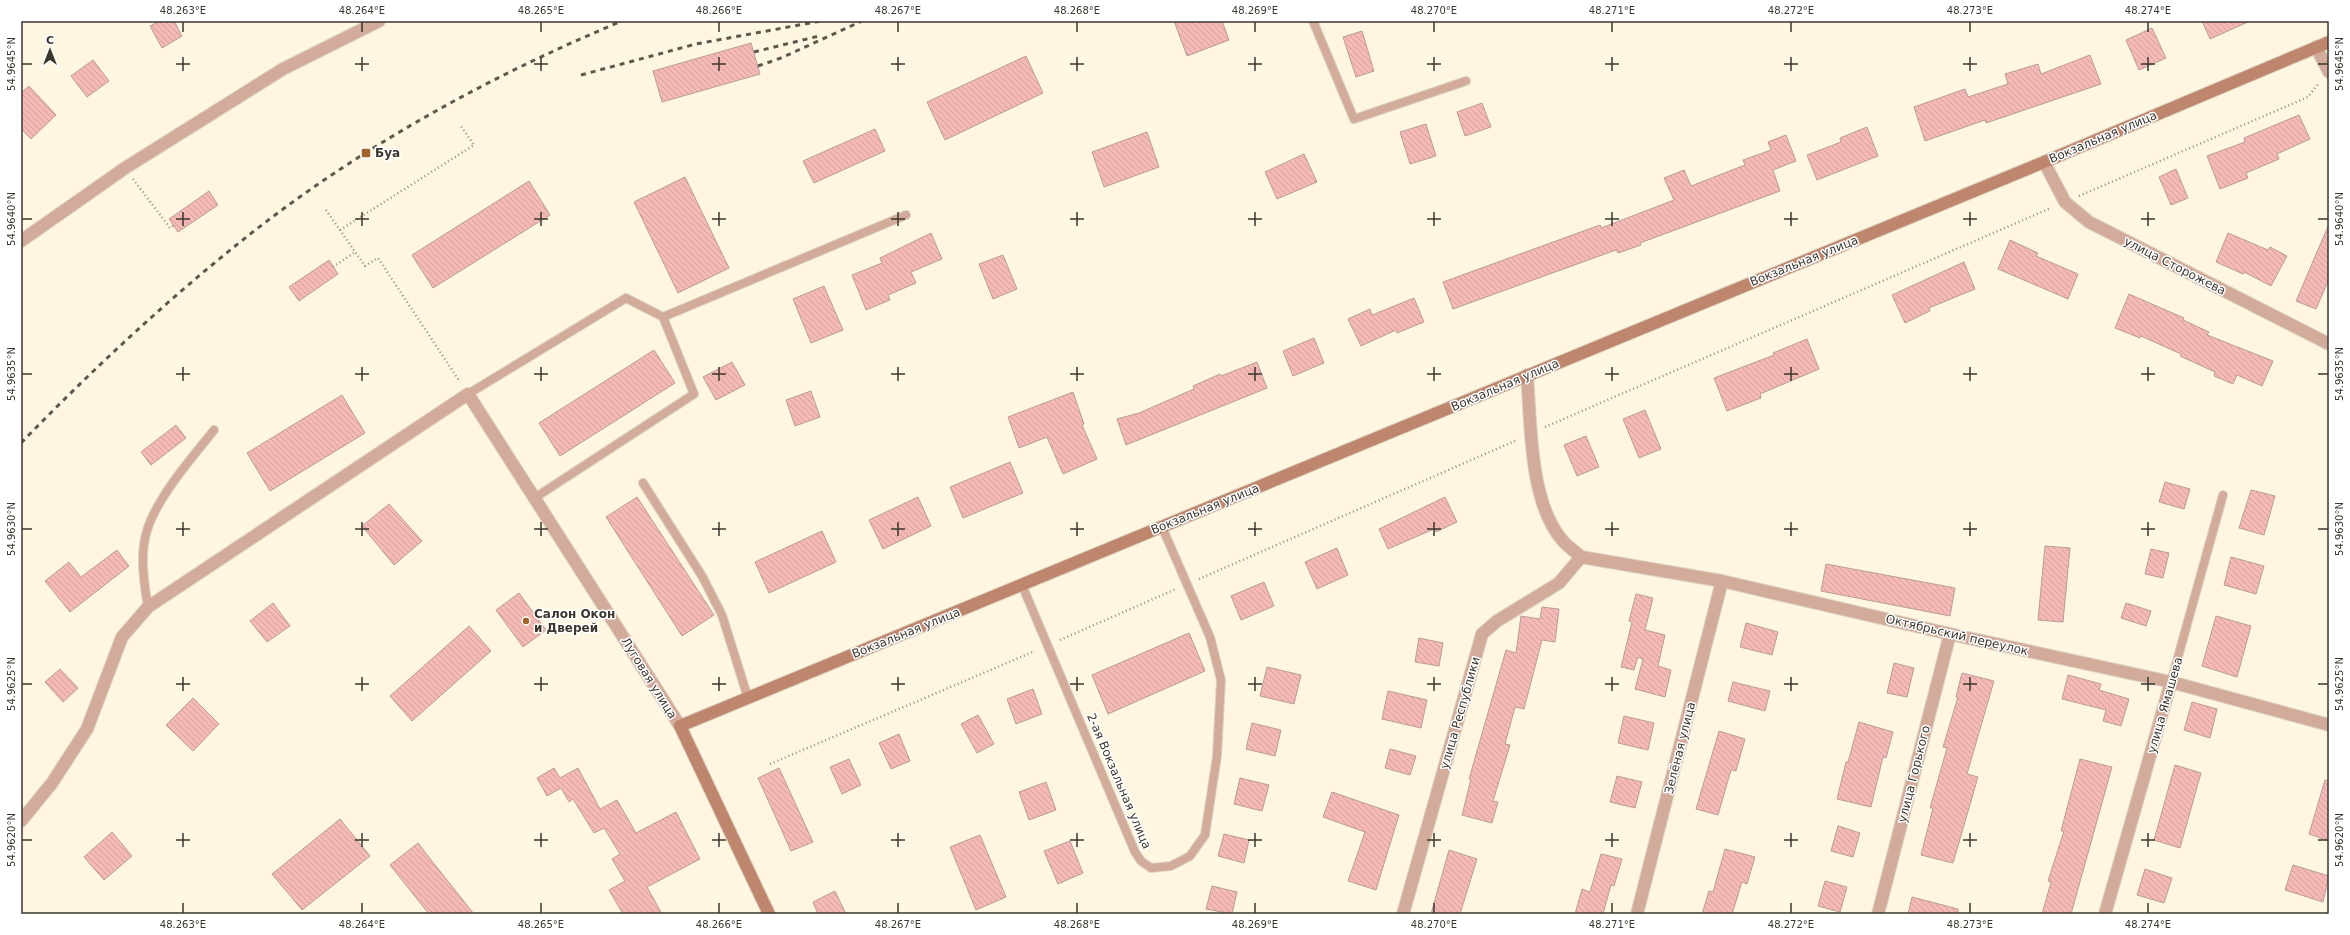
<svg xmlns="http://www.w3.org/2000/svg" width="2350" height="935" font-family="'DejaVu Sans',sans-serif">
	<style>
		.building { fill: url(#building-back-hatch); stroke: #b89c9a }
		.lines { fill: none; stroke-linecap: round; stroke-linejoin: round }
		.lane-casing { stroke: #dcd4c2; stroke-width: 10 }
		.street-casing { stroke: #dcd4c2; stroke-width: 14 }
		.secondary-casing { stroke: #dcd4c2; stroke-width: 14 }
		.path { stroke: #948e80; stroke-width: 2.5; stroke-dasharray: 1 3; stroke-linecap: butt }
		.lane { stroke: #d3ab9b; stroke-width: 8 }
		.street { stroke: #d3ab9b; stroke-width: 12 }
		.secondary { stroke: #bf866e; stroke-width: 12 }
		.rail { stroke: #5e594e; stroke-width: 3; stroke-dasharray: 5 5; stroke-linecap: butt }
		.ticks { fill: none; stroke: #3b372e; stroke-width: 1.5 }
		.poi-dot { fill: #a16329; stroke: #fff; stroke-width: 1.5 }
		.labels { text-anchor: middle; stroke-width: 3; stroke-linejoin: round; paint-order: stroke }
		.street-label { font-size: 12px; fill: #3b372e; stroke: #fff }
		.poi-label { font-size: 12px; font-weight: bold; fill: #3b372e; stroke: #fff; text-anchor: start }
		.neatline { fill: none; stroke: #3b372e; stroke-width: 1.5 }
		.ticks-label { font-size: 10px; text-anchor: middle; fill: #3b372e }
	</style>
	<defs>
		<pattern id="building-back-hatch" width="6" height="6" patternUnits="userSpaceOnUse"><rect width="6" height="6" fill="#f6bab6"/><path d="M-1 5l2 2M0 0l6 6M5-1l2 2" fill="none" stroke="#d4a09d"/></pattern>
	</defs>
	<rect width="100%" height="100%" fill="#fff6e2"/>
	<g class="building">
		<path d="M160,21H174L182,36L162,48L150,26Z"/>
		<path d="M1174,21H1222L1229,40L1187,56Z"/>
		<path d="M2202,21H2250L2210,39Z"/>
		<path d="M2152,28L2166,58L2139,70L2126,40Z"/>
		<path d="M1362,31L1374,71L1356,77L1343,37Z"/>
		<path d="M751,43L760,74L662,102L653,71Z"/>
		<path d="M2090,55L2101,84L1986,123L1985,120L1925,141L1914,107L1965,89L1968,97L2008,84L2005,74L2038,64L2041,74Z"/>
		<path d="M1026,56L1043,93L945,140L927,102Z"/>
		<path d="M93,60L109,81L87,97L71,76Z"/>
		<path d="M29,86L56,115L31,139L21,129V93Z"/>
		<path d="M1482,103L1491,127L1465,136L1457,112Z"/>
		<path d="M2299,115L2310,139L2277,154L2279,159L2246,173L2248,178L2220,189L2207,156L2245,142L2244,138Z"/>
		<path d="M1426,124L1436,156L1410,164L1400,132Z"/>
		<path d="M1867,127L1878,156L1817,180L1807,155L1841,142L1840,138Z"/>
		<path d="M875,129L885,151L814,183L803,161Z"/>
		<path d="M1147,132L1159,167L1104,187L1092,152Z"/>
		<path d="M1786,135L1796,161L1773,170L1780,191L1640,243L1641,245L1618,253L1616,250L1453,309L1443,282L1600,225L1601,228L1674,200L1664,178L1684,170L1691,186L1745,165L1743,160L1771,150L1768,142Z"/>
		<path d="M1304,154L1317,182L1277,199L1265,172Z"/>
		<path d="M2176,169L2188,198L2171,205L2159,177Z"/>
		<path d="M685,177L729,268L678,293L634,202Z"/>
		<path d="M529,181L550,215L433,288L412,255Z"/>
		<path d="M209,191L218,205L178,232L169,219Z"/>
		<path d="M2329,224V279L2316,309L2296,301Z"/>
		<path d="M931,233L942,259L911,272L916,283L888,295L890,300L866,310L852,275L882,263L880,258Z"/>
		<path d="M2228,233L2268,250L2270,247L2287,256L2271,286L2244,272L2243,274L2216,262Z"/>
		<path d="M2010,240L2038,253L2036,256L2078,274L2068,299L1998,269Z"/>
		<path d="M1003,255L1017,289L993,299L979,264Z"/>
		<path d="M329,260L338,274L299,301L289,287Z"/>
		<path d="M1964,262L1975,289L1929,308L1930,311L1905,323L1892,295Z"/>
		<path d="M824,286L843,330L811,343L793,299Z"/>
		<path d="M2129,294L2184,318L2183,320L2209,332L2207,335L2273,361L2262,386L2237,375L2233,384L2214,376L2215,372L2180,356L2181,354L2141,336L2140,338L2115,328Z"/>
		<path d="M1414,298L1424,322L1397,333L1396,330L1361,346L1348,319L1370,309L1372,315Z"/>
		<path d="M1314,338L1324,363L1293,376L1283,351Z"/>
		<path d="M1807,339L1819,369L1760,394L1761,398L1727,411L1714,378L1774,355L1773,353Z"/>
		<path d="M654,350L675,383L560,456L539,423Z"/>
		<path d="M732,362L745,385L716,400L703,377Z"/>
		<path d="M1257,362L1267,388L1126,445L1117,419L1139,413L1194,389L1193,386L1220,374L1221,376Z"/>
		<path d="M811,391L820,417L795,426L786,400Z"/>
		<path d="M1073,392L1084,424L1082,425L1097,459L1063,474L1047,437L1019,448L1008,417Z"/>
		<path d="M342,395L365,433L270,491L247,453Z"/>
		<path d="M1645,410L1661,449L1639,458L1623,419Z"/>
		<path d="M176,425L186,438L151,465L141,452Z"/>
		<path d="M1586,436L1599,467L1577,476L1564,445Z"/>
		<path d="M1010,462L1023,493L963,518L950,487Z"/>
		<path d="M2165,482L2190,489L2184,509L2159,502Z"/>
		<path d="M2251,490L2275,496L2264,535L2239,528Z"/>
		<path d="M637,497L714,615L682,636L606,517Z"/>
		<path d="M918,497L931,526L883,549L869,520Z"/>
		<path d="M1445,497L1457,522L1436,532L1434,529L1388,549L1379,529Z"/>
		<path d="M389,504L422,541L394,565L362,526Z"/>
		<path d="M822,531L836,562L769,593L755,562Z"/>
		<path d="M2045,546L2070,548L2063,622L2038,620Z"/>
		<path d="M1337,548L1348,575L1317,589L1305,562Z"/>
		<path d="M2151,549L2169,553L2163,578L2145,574Z"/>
		<path d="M117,550L129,566L70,612L45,581L69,562L81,577Z"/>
		<path d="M2231,557L2264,566L2256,594L2224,585Z"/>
		<path d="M1826,564L1955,588L1950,616L1821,591Z"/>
		<path d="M1264,582L1274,606L1241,620L1231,596Z"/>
		<path d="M519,593L546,630L523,647L496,610Z"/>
		<path d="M1636,594L1653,598L1645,630L1665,635L1658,666L1671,670L1665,697L1635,689L1643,659L1638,657L1634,670L1621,667L1632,622L1629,621Z"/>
		<path d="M273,603L290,626L267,642L250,621Z"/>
		<path d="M2126,603L2151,611L2146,626L2121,618Z"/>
		<path d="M1542,607L1559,609L1555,642L1542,640L1524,709L1515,707L1505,744L1510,745L1493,801L1498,802L1492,823L1462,815L1471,779H1469L1506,650L1516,653L1521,616L1540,619Z"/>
		<path d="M2216,616L2251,626L2237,677L2202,666Z"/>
		<path d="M1746,623L1778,632L1772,655L1740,647Z"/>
		<path d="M469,626L491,651L412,721L390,696Z"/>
		<path d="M1189,633L1205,671L1108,714L1092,675Z"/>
		<path d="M1419,638L1443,643L1439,666L1415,662Z"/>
		<path d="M1894,663L1914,668L1907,697L1887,693Z"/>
		<path d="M1267,667L1301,675L1294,704L1260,696Z"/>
		<path d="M60,669L78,688L63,702L45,682Z"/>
		<path d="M1962,673L1994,681L1967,774L1978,777L1953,863L1921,855L1933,808H1930L1947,748L1943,747L1958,697H1956Z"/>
		<path d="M2068,675L2101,684L2099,690L2129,699L2121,726L2103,721L2106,710L2062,699Z"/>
		<path d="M1733,682L1770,691L1765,711L1728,701Z"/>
		<path d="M1033,689L1042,714L1016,724L1007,699Z"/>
		<path d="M1388,691L1427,700L1421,728L1382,719Z"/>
		<path d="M193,698L219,724L193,751L166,725Z"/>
		<path d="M2192,702L2217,709L2210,738L2184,730Z"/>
		<path d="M978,715L994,744L977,753L961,724Z"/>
		<path d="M1624,716L1654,723L1648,750L1618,743Z"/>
		<path d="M1859,722L1893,732L1886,758L1883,757L1871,807L1837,799L1846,762H1848Z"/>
		<path d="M1252,723L1281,730L1275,756L1246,749Z"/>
		<path d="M1719,731L1745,739L1736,771L1731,770L1718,815L1696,809Z"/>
		<path d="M899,734L910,761L891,769L879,743Z"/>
		<path d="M1390,749L1416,756L1410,775L1385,768Z"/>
		<path d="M849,759L861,785L842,794L830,767Z"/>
		<path d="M2080,759L2112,767L2071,914H2042L2051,882L2048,881L2064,831H2061Z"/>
		<path d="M2175,765L2201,773L2180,848L2154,840Z"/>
		<path d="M554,768L560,778L578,768L600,809L617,800L636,833L676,812L700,859L647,887L662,914H623L609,890L625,881L612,859L620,854L604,828L594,833L573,799L569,802L561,788L547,796L537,778Z"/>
		<path d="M779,768L813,842L791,851L758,778Z"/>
		<path d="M1617,776L1642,782L1635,808L1610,802Z"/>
		<path d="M1240,778L1269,785L1262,811L1234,804Z"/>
		<path d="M2325,780L2329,781V841L2309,834Z"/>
		<path d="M1046,782L1056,810L1029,820L1019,792Z"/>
		<path d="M1332,792L1399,815L1376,890L1348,881L1365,832L1323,817Z"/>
		<path d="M340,819L370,856L302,910L272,874Z"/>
		<path d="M1838,826L1860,833L1853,857L1831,851Z"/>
		<path d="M112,832L132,856L104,880L84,857Z"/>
		<path d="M1224,834L1249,840L1244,863L1218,856Z"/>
		<path d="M980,835L1006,897L976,910L950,847Z"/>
		<path d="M1070,841L1083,873L1058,884L1044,851Z"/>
		<path d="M418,843L428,856L474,914H429L390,865Z"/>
		<path d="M1725,849L1755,857L1747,884L1742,882L1732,914H1702L1709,891L1713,892Z"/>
		<path d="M1449,850L1477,859L1460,914H1431Z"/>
		<path d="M1601,854L1622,859L1614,886L1611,885L1603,914H1575L1582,889L1590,892Z"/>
		<path d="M2293,865L2329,876L2323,902L2285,890Z"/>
		<path d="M2145,869L2172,878L2164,903L2137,895Z"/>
		<path d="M1825,881L1847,887L1840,912L1818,906Z"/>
		<path d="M1212,886L1237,892L1232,914L1206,909Z"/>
		<path d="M835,891L846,914H818L813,902Z"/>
		<path d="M1912,897L1958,909V914H1908Z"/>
	</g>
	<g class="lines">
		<defs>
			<g id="lane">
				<path d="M1313,21L1354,119L1466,81"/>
				<path d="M468,394L626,298L663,317L906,215"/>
				<path d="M643,483L702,576L722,615L748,698"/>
				<path d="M536,497L694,394L663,317"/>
				<path d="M1022,585L1135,852L1141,861L1151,868L1171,866L1190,856L1205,835L1217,756L1221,680L1210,637L1162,527"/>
				<path d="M148,607C144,583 140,557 146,534C155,499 192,458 214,430"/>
				<path d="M2171,682L2223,495"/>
			</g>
			<g id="street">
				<path d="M2316,47L2329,72"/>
				<path d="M2044,162L2065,202L2089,222L2329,344"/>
				<path d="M21,241L125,168L283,69L379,21"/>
				<path d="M1527,375C1531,423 1529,503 1563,541C1568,547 1575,551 1581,557"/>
				<path d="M1581,557L1722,581L1950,634L2171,682L2329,725"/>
				<path d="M21,821L52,783L87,729L122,637L148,607L468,394L680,726"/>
				<path d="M1403,914L1482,634L1497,621L1559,583L1581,557"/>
				<path d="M1637,914L1722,581"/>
				<path d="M1878,914L1950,634"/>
				<path d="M2105,914L2171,682"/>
			</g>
			<path id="secondary" d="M769,914L680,726L2044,162L2329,42"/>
		</defs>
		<use href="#lane" class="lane-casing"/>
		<use href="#street" class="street-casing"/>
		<use href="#secondary" class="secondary-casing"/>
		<g class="path">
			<path d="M133,179L170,228L173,226"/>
			<path d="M2079,196L2308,97L2319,83"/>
			<path d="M326,210L365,266L378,258L460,382"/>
			<path d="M340,230L474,145L461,126"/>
			<path d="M333,267L355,252"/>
			<path d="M1545,427L2051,208"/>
			<path d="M1199,579L1517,440"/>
			<path d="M1060,640L1176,589"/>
			<path d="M770,764L1035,651"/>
		</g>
		<use href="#lane" class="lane"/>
		<use href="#street" class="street"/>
		<use href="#secondary" class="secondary"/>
		<g class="rail">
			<path d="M754,52L819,36"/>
			<path d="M758,66L781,58L862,21"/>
			<path d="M581,75L696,44L821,21"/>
			<path d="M21,443C93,369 168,299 249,235C362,146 490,76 622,21"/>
		</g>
	</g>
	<path class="ticks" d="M183,22V32M362,22V32M541,22V32M719,22V32M898,22V32M1077,22V32M1255,22V32M1434,22V32M1612,22V32M1791,22V32M1970,22V32M2148,22V32M183,57V71M362,57V71M541,57V71M719,57V71M898,57V71M1077,57V71M1255,57V71M1434,57V71M1612,57V71M1791,57V71M1970,57V71M2148,57V71M22,64H32M176,64H190M355,64H369M534,64H548M712,64H726M891,64H905M1070,64H1084M1248,64H1262M1427,64H1441M1605,64H1619M1784,64H1798M1963,64H1977M2141,64H2155M2318,64H2328M183,212V226M362,212V226M541,212V226M719,212V226M898,212V226M1077,212V226M1255,212V226M1434,212V226M1612,212V226M1791,212V226M1970,212V226M2148,212V226M22,219H32M176,219H190M355,219H369M534,219H548M712,219H726M891,219H905M1070,219H1084M1248,219H1262M1427,219H1441M1605,219H1619M1784,219H1798M1963,219H1977M2141,219H2155M2318,219H2328M183,367V381M362,367V381M541,367V381M719,367V381M898,367V381M1077,367V381M1255,367V381M1434,367V381M1612,367V381M1791,367V381M1970,367V381M2148,367V381M22,374H32M176,374H190M355,374H369M534,374H548M712,374H726M891,374H905M1070,374H1084M1248,374H1262M1427,374H1441M1605,374H1619M1784,374H1798M1963,374H1977M2141,374H2155M2318,374H2328M183,522V536M362,522V536M541,522V536M719,522V536M898,522V536M1077,522V536M1255,522V536M1434,522V536M1612,522V536M1791,522V536M1970,522V536M2148,522V536M22,529H32M176,529H190M355,529H369M534,529H548M712,529H726M891,529H905M1070,529H1084M1248,529H1262M1427,529H1441M1605,529H1619M1784,529H1798M1963,529H1977M2141,529H2155M2318,529H2328M183,677V691M362,677V691M541,677V691M719,677V691M898,677V691M1077,677V691M1255,677V691M1434,677V691M1612,677V691M1791,677V691M1970,677V691M2148,677V691M22,684H32M176,684H190M355,684H369M534,684H548M712,684H726M891,684H905M1070,684H1084M1248,684H1262M1427,684H1441M1605,684H1619M1784,684H1798M1963,684H1977M2141,684H2155M2318,684H2328M183,833V847M362,833V847M541,833V847M719,833V847M898,833V847M1077,833V847M1255,833V847M1434,833V847M1612,833V847M1791,833V847M1970,833V847M2148,833V847M22,840H32M176,840H190M355,840H369M534,840H548M712,840H726M891,840H905M1070,840H1084M1248,840H1262M1427,840H1441M1605,840H1619M1784,840H1798M1963,840H1977M2141,840H2155M2318,840H2328M183,903V913M362,903V913M541,903V913M719,903V913M898,903V913M1077,903V913M1255,903V913M1434,903V913M1612,903V913M1791,903V913M1970,903V913M2148,903V913"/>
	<g class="poi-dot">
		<rect x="361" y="148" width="10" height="10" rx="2"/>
		<circle cx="526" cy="621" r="4"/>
	</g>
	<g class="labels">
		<g class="street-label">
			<text transform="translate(2103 137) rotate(-23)" y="4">Вокзальная улица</text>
			<text transform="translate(1804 261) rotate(-22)" y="4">Вокзальная улица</text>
			<text transform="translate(2175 266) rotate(27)" y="4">улица Сторожева</text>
			<text transform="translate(1505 385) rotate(-23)" y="4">Вокзальная улица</text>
			<text transform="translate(1205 509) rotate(-22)" y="4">Вокзальная улица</text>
			<text transform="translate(906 633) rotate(-22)" y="4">Вокзальная улица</text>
			<text transform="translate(1957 635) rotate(13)" y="4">Октябрьский переулок</text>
			<text transform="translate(649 678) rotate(58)" y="4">Луговая улица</text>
			<text transform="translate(2165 705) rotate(-74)" y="4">улица Ямашева</text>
			<text transform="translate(1460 713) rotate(-74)" y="4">улица Республики</text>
			<text transform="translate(1680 748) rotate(-76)" y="4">Зелёная улица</text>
			<text transform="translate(1914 774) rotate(-76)" y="4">улица Горького</text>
			<text transform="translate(1119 781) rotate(67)" y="4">2-ая Вокзальная улица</text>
		</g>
		<g class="poi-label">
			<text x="375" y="157">Буа</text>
			<text x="534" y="618">Салон Окон<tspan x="534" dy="14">и Дверей</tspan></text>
		</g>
	</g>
	<rect width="2350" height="935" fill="none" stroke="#ffffff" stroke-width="44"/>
	<g transform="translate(50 50)" stroke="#ffffff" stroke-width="3" paint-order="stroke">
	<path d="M0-3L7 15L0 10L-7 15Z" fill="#3b372e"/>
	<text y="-6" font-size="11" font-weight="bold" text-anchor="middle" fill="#3b372e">С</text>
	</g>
	<rect x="22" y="22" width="2306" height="891" class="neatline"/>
	<g class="ticks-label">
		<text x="183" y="14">48.263°E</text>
		<text x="362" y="14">48.264°E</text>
		<text x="541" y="14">48.265°E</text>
		<text x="719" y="14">48.266°E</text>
		<text x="898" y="14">48.267°E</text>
		<text x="1077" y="14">48.268°E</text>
		<text x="1255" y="14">48.269°E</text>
		<text x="1434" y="14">48.270°E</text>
		<text x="1612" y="14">48.271°E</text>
		<text x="1791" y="14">48.272°E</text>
		<text x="1970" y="14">48.273°E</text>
		<text x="2148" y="14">48.274°E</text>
		<text transform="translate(11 64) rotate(-90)" y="4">54.9645°N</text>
		<text transform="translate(2339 64) rotate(-90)" y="4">54.9645°N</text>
		<text transform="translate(11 219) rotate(-90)" y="4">54.9640°N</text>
		<text transform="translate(2339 219) rotate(-90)" y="4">54.9640°N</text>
		<text transform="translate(11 374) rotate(-90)" y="4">54.9635°N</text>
		<text transform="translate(2339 374) rotate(-90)" y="4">54.9635°N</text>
		<text transform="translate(11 529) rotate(-90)" y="4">54.9630°N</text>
		<text transform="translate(2339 529) rotate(-90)" y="4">54.9630°N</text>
		<text transform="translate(11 684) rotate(-90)" y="4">54.9625°N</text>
		<text transform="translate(2339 684) rotate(-90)" y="4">54.9625°N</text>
		<text transform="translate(11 840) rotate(-90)" y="4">54.9620°N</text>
		<text transform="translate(2339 840) rotate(-90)" y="4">54.9620°N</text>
		<text x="183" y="928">48.263°E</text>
		<text x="362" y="928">48.264°E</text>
		<text x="541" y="928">48.265°E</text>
		<text x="719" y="928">48.266°E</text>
		<text x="898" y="928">48.267°E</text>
		<text x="1077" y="928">48.268°E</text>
		<text x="1255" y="928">48.269°E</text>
		<text x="1434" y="928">48.270°E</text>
		<text x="1612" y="928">48.271°E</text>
		<text x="1791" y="928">48.272°E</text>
		<text x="1970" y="928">48.273°E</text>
		<text x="2148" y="928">48.274°E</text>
	</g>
</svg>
